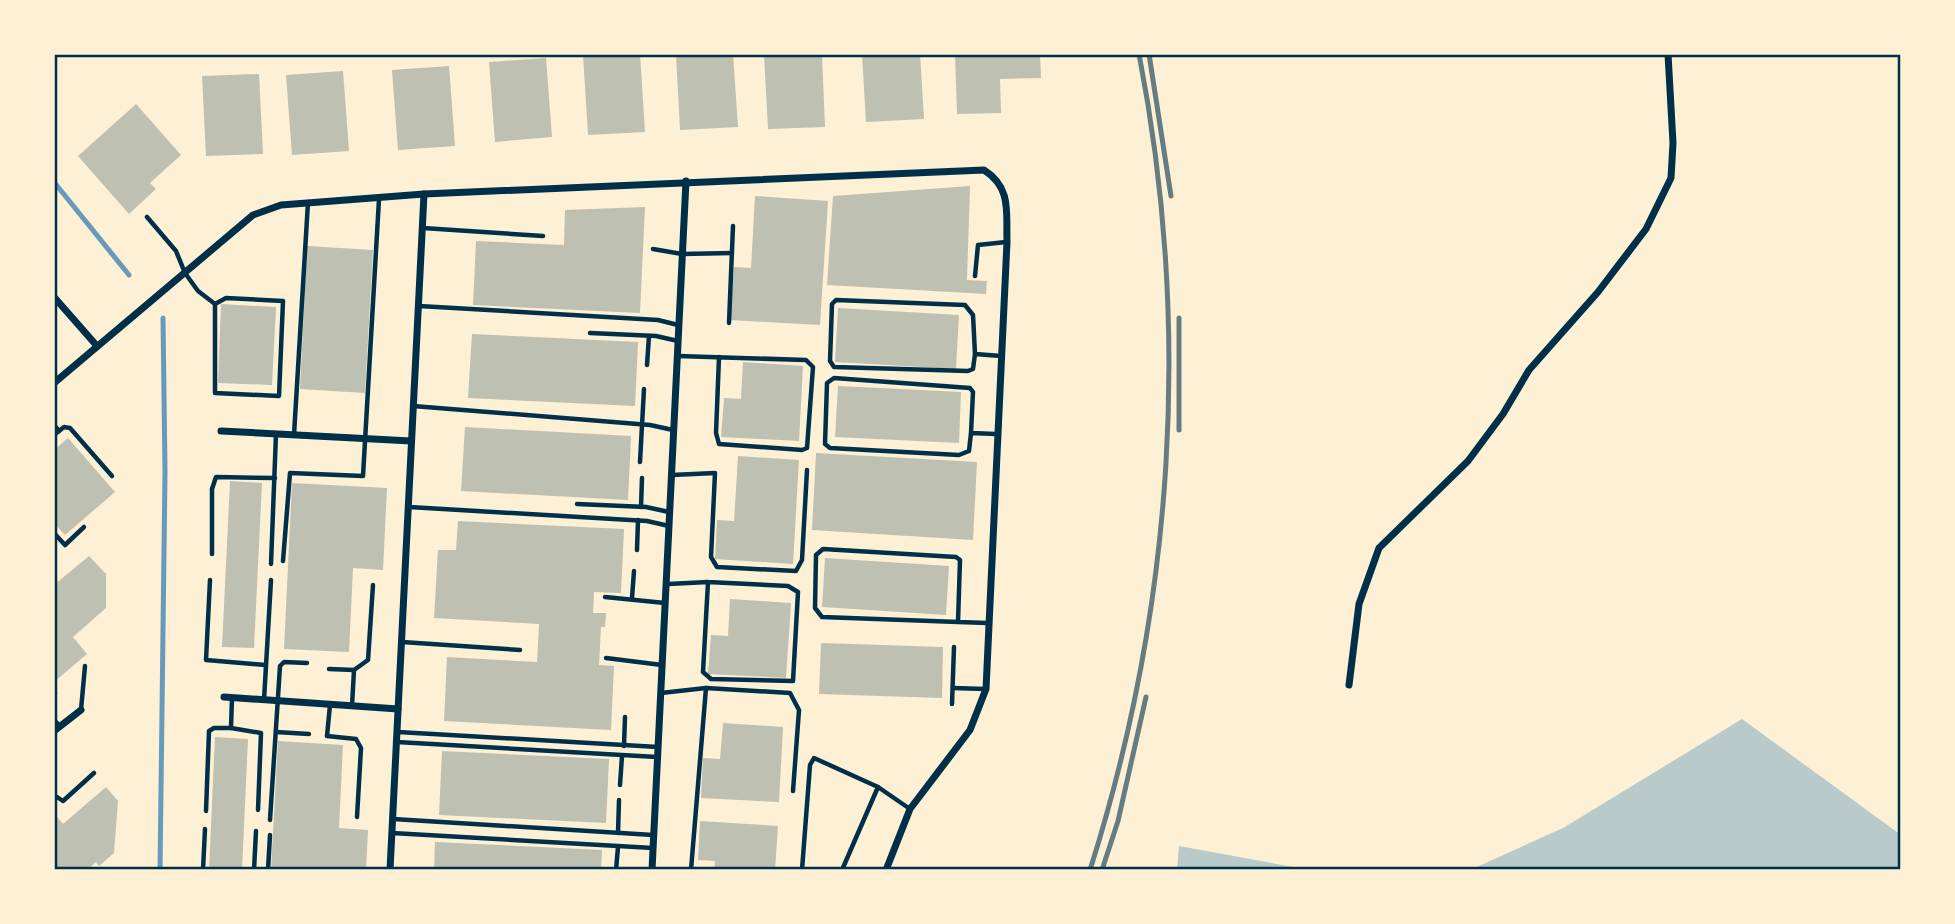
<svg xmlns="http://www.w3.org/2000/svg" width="1955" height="924" font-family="'Public Sans',sans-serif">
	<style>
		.green { fill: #b9caca }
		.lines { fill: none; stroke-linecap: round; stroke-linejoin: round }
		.stream { stroke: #669bbc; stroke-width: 5 }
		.building { fill: #bec0b2 }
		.service { stroke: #003049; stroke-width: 4.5 }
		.minor { stroke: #003049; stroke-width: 7 }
		.rail { stroke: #657d81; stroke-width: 5 }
		.neatline { fill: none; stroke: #003049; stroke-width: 2.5 }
	</style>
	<rect width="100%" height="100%" fill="#fdf0d5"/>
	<g class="green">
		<path d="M1742,719L1901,835V870H1470L1563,828Z"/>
		<path d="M1179,846L1310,870H1177Z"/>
	</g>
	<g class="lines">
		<g class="stream">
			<path d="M54,182L129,275"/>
			<path d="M160,870L165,472L163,318"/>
		</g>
	</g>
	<g class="building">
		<path d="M640,54L645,132L588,135L583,55Z"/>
		<path d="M676,54H733L738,127L680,130Z"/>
		<path d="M764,54H822L825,127L768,129Z"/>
		<path d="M862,54H920L924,119L866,122Z"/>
		<path d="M955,54H1040L1041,78L1000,79L1001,113L957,114Z"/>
		<path d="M546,58L552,137L495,142L489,62Z"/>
		<path d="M449,66L455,146L398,150L392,70Z"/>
		<path d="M343,71L349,151L292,155L286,75Z"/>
		<path d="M259,74L263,154L206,156L202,76Z"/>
		<path d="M136,104L181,155L150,183L156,189L129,214L78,156Z"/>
		<path d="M970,186L967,280L987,281L986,294L827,285L833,196Z"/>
		<path d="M755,196L828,201L820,325L730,320L734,267L751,268Z"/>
		<path d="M645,207L640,313L473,305L476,241L564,245L565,210Z"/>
		<path d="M307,246L373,250L365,393L300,389Z"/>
		<path d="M221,304L276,307L272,385L218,383Z"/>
		<path d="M838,308L959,315L956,369L835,362Z"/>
		<path d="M472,334L638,342L635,406L468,398Z"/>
		<path d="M743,362L803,366L799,441L721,437L724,398L741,399Z"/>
		<path d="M838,386L961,392L959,443L835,437Z"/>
		<path d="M465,427L631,436L628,500L461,491Z"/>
		<path d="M68,438L115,492L65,535L54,523V450Z"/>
		<path d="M816,453L977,462L973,540L812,530Z"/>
		<path d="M738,456L799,460L793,564L715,559L717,520L734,521Z"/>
		<path d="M230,481L262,483L254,648L222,647Z"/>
		<path d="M292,483L387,488L383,570L353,568L349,652L284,649Z"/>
		<path d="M458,521L624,529L621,593L594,592L593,613H606L605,627H601L599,665L614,666L611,730L444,721L447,657L537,662L539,624L434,618L438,550H456Z"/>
		<path d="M89,556L106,574V608L73,637L87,654L54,682V585Z"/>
		<path d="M825,558L949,566L946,615L822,607Z"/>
		<path d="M730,599L791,603L786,678L708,674L711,635L728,636Z"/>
		<path d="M821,643L943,647L942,698L819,694Z"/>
		<path d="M723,723L783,727L779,802L701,798L703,758L720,759Z"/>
		<path d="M215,737L248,739L242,870H209Z"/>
		<path d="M278,741L343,745L339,828L368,830L366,870H271Z"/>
		<path d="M442,751L609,759L606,823L439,815Z"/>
		<path d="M106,787L118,801L114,853L99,866L96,862L87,870H54V813L63,824Z"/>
		<path d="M700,821L778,826L775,870H714L715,861L698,860Z"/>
		<path d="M435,842L602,850L601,870H434Z"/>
	</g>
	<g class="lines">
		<g class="service">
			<path d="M147,217L176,251L185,273L198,291L215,304L226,298L283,301L279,396L215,393V304"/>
			<path d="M423,228L543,236"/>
			<path d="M653,249L682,254L732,253"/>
			<path d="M975,276L978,245L1006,242"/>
			<path d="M419,306L658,320L678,325"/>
			<path d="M729,323L733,226"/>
			<path d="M590,333L656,336L678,341"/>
			<path d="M975,354L973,369L968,371L834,367L830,361L832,304L836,300L965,305L973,315L975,354L1001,356"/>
			<path d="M678,356L806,360L813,367L807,448L802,450L719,444L716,433L719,357"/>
			<path d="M647,365L649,336"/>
			<path d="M413,406L650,425L673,430"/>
			<path d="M54,425L59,431L54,435"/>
			<path d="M59,431L64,427L70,428L112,476"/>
			<path d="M971,433L969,451L959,455L830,448L825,444L827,383L834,378L970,388L973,392L971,433L996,434"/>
			<path d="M294,435L308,202"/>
			<path d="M640,462L644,389"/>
			<path d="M672,475L715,473L711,557L717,567L796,571L802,560L807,470"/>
			<path d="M577,504L646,507L669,512"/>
			<path d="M409,507L647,521L669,526"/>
			<path d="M641,507L642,478"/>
			<path d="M54,533L65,545L84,527"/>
			<path d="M637,550L638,520"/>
			<path d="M212,554V489L216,477L275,478"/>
			<path d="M283,561L290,473L363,476L379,199"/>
			<path d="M271,564L276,434"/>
			<path d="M210,580L206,660L265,665"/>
			<path d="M668,584L708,582L788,586L798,592L793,681L711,679L703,672L708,582"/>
			<path d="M605,597L665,603"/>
			<path d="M632,598L634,571"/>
			<path d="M958,622L822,617L815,608L816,555L823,549L956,557L960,560L958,622L988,623"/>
			<path d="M402,642L520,650"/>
			<path d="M606,658L662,665"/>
			<path d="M329,669L354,670"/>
			<path d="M953,688L985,689"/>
			<path d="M661,693L706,688L790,693L799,710L793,791"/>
			<path d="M54,694L55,693"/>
			<path d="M264,700L271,580"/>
			<path d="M952,704L954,647"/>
			<path d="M330,705L327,736L356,739L361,748L357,817"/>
			<path d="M352,706L354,670L368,660L373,585"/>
			<path d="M81,710L85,666"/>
			<path d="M54,720L60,726"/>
			<path d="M231,728L261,733L258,810"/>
			<path d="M276,732L309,734"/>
			<path d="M398,732L658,747"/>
			<path d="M397,742L657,757"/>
			<path d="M624,746L625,717"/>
			<path d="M620,785L622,756"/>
			<path d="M54,795L63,801L94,773"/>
			<path d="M206,811L209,731L214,728H231L232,698"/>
			<path d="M393,819L653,835"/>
			<path d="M270,820L280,666L284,662L307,663"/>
			<path d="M392,833L653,848"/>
			<path d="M618,833L619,800"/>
			<path d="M203,870L205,829"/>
			<path d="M254,870L256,831"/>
			<path d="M268,870L270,835"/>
			<path d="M616,870L618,847"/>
			<path d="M691,870L706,688"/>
			<path d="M802,870L810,765L814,758L878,787L910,809"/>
			<path d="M842,870L878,787"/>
		</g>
		<g class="minor">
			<path d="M54,297L97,346"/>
			<path d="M54,383L253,215L281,205L424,194L984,170C1012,188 1006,212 1007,242L986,689L970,730L910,809L886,870"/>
			<path d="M221,431L411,441"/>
			<path d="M1349,685L1359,604L1379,548L1468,461L1503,414L1529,370L1598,292L1646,229L1671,178L1673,143L1668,54"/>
			<path d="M224,697L398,709"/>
			<path d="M54,731L81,710"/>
			<path d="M390,870L424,194"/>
			<path d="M652,870L686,181"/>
		</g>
		<g class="rail">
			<path d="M1149,54L1171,196"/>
			<path d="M1179,430V318"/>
			<path d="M1090,870C1174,605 1192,327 1139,54"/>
			<path d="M1102,870L1118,821L1146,697"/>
		</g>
	</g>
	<rect width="1955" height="924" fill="none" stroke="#fdf0d5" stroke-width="112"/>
	<rect x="56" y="56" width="1843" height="812" class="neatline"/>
</svg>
